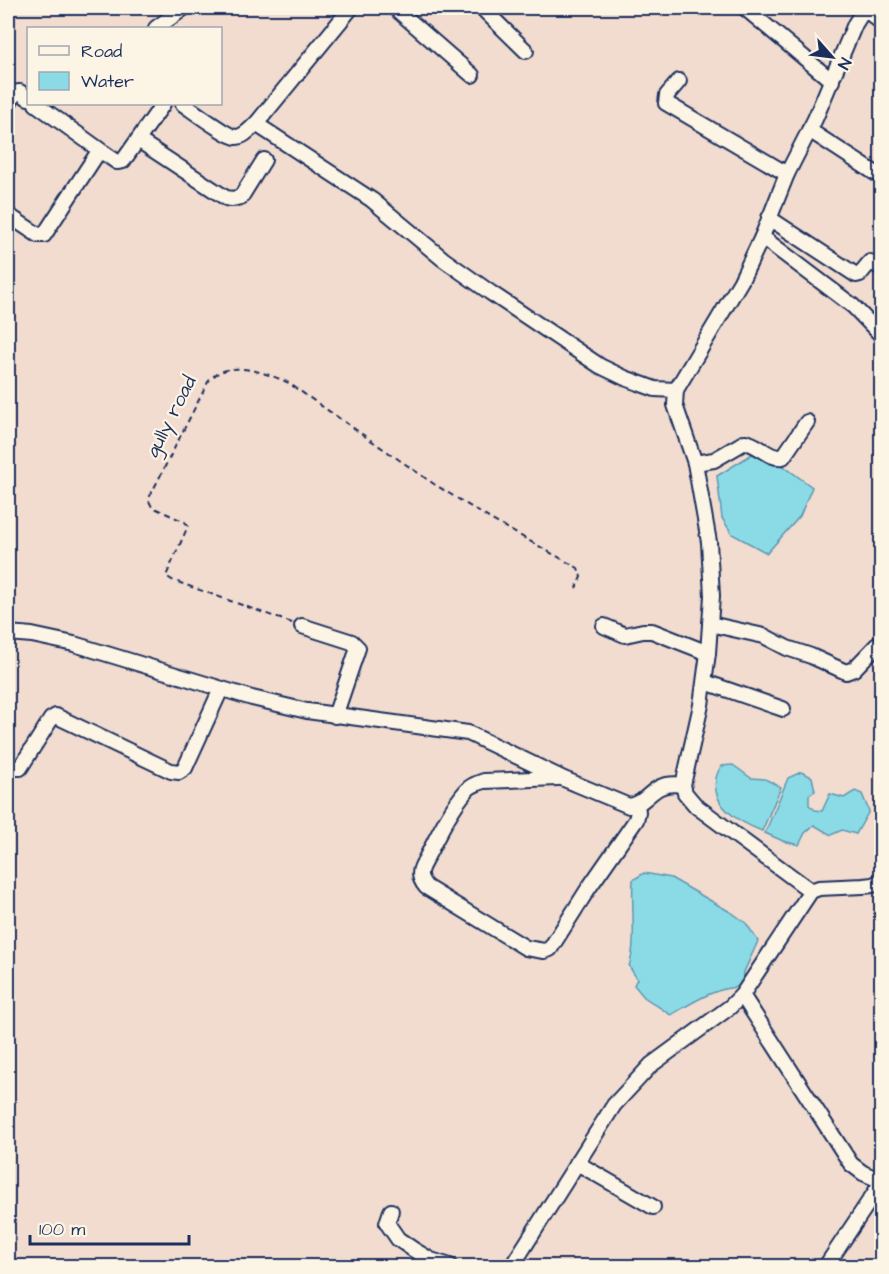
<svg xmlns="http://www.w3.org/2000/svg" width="889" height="1274" font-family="'Architects Daughter',sans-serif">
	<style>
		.water { fill: #8bdbe6; stroke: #5e96b0; stroke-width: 1.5 }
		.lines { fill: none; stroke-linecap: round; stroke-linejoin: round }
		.minor-casing { stroke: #1b2f5e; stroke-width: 18 }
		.path { stroke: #1b2f5e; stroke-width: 2; stroke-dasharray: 6 4.5; stroke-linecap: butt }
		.minor { stroke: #fcf5e5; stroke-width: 14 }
		.labels { text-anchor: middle; stroke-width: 4.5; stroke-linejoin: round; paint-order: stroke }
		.street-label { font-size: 20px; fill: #1b2f5e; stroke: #fcf5e5 }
	</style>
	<rect width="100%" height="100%" fill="#f2dccf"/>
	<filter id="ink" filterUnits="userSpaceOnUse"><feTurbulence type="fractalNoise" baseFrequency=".0167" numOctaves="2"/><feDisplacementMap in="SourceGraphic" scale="12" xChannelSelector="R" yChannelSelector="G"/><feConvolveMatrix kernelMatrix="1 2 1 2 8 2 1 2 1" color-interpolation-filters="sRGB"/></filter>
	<g filter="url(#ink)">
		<g class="water">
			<path d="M757,451L767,454L812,487L800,516L767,553L732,534L722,518L717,476Z"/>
			<path d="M733,765L751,778L765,779L781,787L762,831C741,823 711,807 716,779C716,775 719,770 721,766Z"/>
			<path d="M801,772L812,777L815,791L809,795V805L815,810L822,811L830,794L844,798L855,791L862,794L869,811L856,834L842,830L831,835L814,825L805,833L799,845L783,841L765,833L788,778Z"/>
			<path d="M644,873L671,878L732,913L746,923L758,941L744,972L742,987C717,986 692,1003 671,1015L644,997L634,985L637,979L629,966C637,944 631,906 633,880Z"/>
		</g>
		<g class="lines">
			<defs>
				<g id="minor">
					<path d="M395,8L472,75"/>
					<path d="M482,8L526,51"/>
					<path d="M745,8L832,81"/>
					<path d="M864,8L882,23"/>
					<path d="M156,28L184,8"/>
					<path d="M679,81L667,95L666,103L787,174"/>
					<path d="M8,90L13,96L8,105"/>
					<path d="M12,93L20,92L28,98"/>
					<path d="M36,104L104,153"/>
					<path d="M183,104C192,110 228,137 236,137C244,137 251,128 256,124L351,8"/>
					<path d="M256,124L372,200L443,259L491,293L600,366L625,378L655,389L676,390"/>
					<path d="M809,130L875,173L882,174"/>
					<path d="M138,140L226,198L232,199L241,197L264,160"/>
					<path d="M8,215L38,235H44L97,154L104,153L117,162L123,161L163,104"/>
					<path d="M769,218L856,275L860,274L870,262L882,268"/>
					<path d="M762,237L853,306L882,336"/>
					<path d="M695,463L714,460L745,442C759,444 770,460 783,457L807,422"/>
					<path d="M710,624L764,636L787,648L811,656L846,672L854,669L877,645"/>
					<path d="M302,626L352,642L358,648L335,716"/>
					<path d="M604,626L625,635L643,631H652L708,653"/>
					<path d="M8,633L32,635L74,644L252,698L307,711L468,733L564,779L629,806C651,803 650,780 683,785"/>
					<path d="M705,682L783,709"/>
					<path d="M8,768H20L22,765L51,719L56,716L171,771L179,772L185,768L221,689"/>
					<path d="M558,778L484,781C478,783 471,785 467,790C449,810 435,842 422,866C418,874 420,880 426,887L526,948L544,951L550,949L588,889L636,820L638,812L637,805"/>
					<path d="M811,891L696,806L685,793L683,785L701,705L708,653L712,596L709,542L695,463L675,405L676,390L741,281L762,237L787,174L815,119L855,24L865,8"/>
					<path d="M742,995L851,1164L863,1173L882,1181"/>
					<path d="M577,1163L653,1207"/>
					<path d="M391,1211L387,1223L398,1239L414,1250L431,1260L450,1266"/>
					<path d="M512,1266L614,1105L651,1065L730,1007L742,995L811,891L819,888L863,886L873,885L882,880"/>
					<path d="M826,1266L882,1182"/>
				</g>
			</defs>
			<use href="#minor" class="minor-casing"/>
			<path class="path" d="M292,623L172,580L166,576L188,526L185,522L152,507L149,501V498L208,382C226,358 264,372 287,382L434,484L492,520L578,568L581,577L576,588"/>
			<use href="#minor" class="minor"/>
		</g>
	</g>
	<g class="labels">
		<g class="street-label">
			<text transform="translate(170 416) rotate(-63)" y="7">gully road</text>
		</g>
	</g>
	<rect width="889" height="1274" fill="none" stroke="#fcf5e5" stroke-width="30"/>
	<rect x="15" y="15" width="859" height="1244" fill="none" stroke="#1b2f5e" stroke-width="2" filter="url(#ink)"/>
	<rect x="27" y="27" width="195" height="78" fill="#fcf5e5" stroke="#a2a6af" stroke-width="1.5"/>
	<rect x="39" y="46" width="30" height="9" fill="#fcf5e5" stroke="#a2a6af" stroke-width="1.5"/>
	<text x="81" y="57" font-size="18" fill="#1b2f5e">Road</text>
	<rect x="39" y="72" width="30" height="18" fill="#8bdbe6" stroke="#a2a6af" stroke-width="1.5"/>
	<text x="81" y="87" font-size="18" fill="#1b2f5e">Water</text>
	<g transform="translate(832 57) rotate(118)" stroke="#fcf5e5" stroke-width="4.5" paint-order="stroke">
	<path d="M0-4.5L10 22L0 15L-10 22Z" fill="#1b2f5e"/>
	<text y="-9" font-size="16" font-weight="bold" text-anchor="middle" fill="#1b2f5e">N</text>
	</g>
	<path d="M30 1235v9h159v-9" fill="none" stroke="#1b2f5e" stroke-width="3"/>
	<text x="39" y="1235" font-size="18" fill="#1b2f5e" stroke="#fcf5e5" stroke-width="4.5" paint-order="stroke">100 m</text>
</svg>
